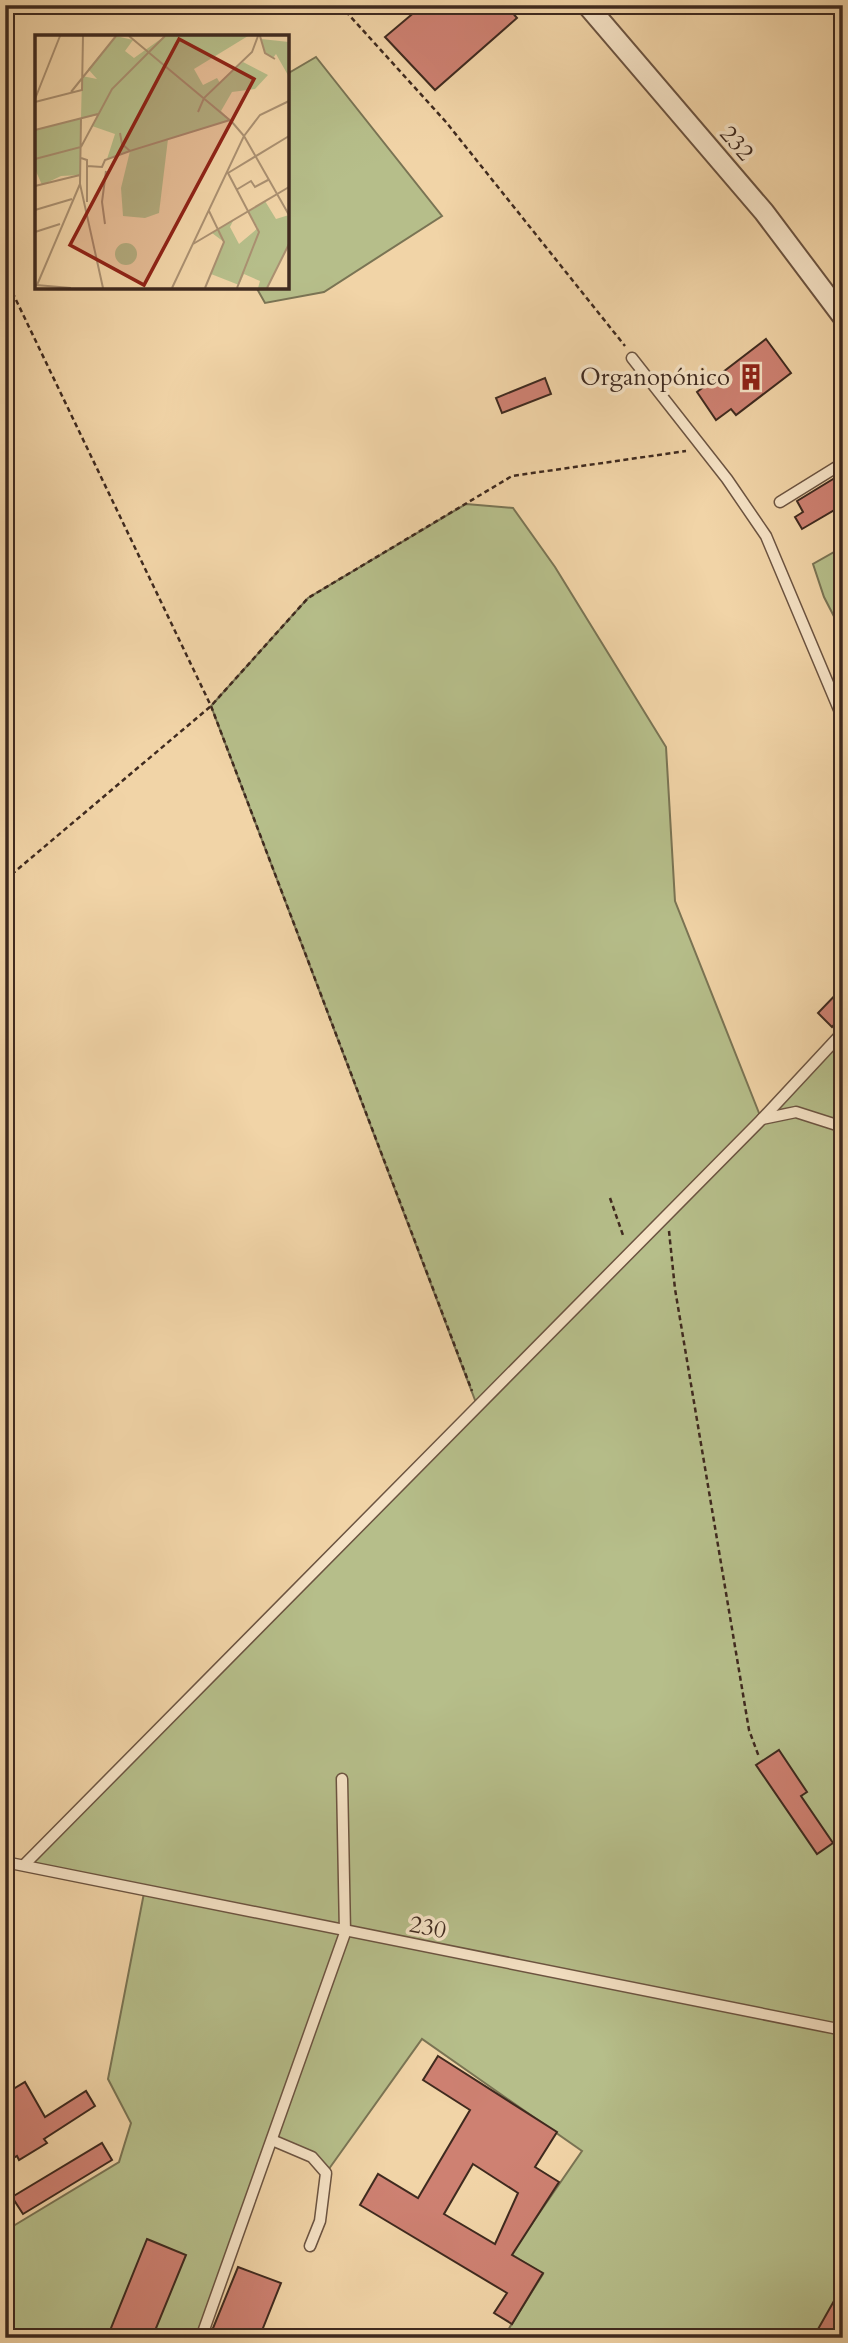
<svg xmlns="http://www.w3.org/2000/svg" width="848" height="2343" font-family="Cardo,serif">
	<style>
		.green { fill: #b6be8a; stroke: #7a7454; stroke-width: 2 }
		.building { fill: #ce8172; stroke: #3f2a1f; stroke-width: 2; fill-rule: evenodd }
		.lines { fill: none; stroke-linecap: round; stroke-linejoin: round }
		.service-casing { stroke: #6c5441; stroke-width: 13 }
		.minor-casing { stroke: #6c5441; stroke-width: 23 }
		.path { stroke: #3f2a1f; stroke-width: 2.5; stroke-dasharray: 5 3.5; stroke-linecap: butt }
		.service { stroke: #f6e3c6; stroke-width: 10 }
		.minor { stroke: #f6e3c6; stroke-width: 19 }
		.labels { text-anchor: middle; stroke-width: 7; stroke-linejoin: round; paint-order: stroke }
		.street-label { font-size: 24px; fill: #3f2a1f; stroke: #f6e3c6 }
		.poi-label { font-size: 24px; fill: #3f2a1f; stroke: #f6e3c6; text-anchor: end }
		.inset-road { fill: none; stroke: #aa9071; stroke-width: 2 }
		.view { fill: #8f2418; fill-opacity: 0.15; stroke: #8f2418; stroke-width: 3.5 }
		.inset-edge { fill: none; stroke: #3f2a1f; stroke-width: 3.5 }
	</style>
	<rect width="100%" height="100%" fill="#f1d4a7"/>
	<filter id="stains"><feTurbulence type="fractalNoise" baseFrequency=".00286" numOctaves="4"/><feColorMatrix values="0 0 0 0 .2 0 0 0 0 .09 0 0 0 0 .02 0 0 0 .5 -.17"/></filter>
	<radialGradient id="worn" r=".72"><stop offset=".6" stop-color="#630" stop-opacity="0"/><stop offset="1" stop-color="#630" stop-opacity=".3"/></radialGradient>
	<g class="green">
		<path d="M316,57L442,216L324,292L265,303L256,287H287V74Z"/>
		<path d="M466,504L513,508L555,567L666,747L675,901L761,1118L843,1032V2338H503L543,2274L511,2254L582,2151L422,2039L326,2173L312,2157L273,2141L201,2338H5V2231L119,2162L131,2123L108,2079L144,1893L24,1865L478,1408L211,706L308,598Z"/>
		<path d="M843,547V634L824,597L813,564Z"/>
	</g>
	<g class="building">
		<path d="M423,5H506L517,18L435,90L385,37Z"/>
		<path d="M766,339L791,373L736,415L731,409L716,420L697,392Z"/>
		<path d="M545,378L551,394L502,413L496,398Z"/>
		<path d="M843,473V505L802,529L795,517L803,512L797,501Z"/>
		<path d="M843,987V1015L832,1027L818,1013Z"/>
		<path d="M779,1750L807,1792L801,1796L833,1843L817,1854L756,1765Z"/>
		<path d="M438,2056L557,2132L535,2167L559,2182L512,2255L543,2273L512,2324L494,2313L507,2293L360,2205L378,2174L418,2198L470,2110L423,2080ZM473,2164L518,2193L495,2244L444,2214Z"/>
		<path d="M25,2082L45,2117L86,2091L95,2106L44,2139L47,2143L19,2160L17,2156L5,2163V2094Z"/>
		<path d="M102,2143L112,2160L23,2214L12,2197Z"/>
		<path d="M147,2239L186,2255L152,2338H107Z"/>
		<path d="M238,2267L281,2283L259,2338H209Z"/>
		<path d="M843,2285V2338H813Z"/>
	</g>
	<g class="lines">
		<defs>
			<g id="service">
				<path d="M632,358L727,479L766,536L843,719"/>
				<path d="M780,502L843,463"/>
				<path d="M762,1119L843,1032"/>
				<path d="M5,1862L843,2030"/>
				<path d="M24,1865L762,1119L796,1112L843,1127"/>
				<path d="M272,2140L312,2157L326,2173L320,2221L310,2246"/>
				<path d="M201,2338L345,1933L342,1779"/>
			</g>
			<path id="minor" d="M587,5L764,212L843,317"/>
		</defs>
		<use href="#service" class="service-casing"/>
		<use href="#minor" class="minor-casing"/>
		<g class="path">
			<path d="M340,5L446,122L625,346"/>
			<path d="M5,277L211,706L472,1391"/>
			<path d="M5,880L211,706L308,598L512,476L686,451"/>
			<path d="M610,1198L624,1238"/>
			<path d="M669,1231L675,1289L749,1730L759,1757"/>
		</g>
		<use href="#service" class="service"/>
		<use href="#minor" class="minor"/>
	</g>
	<defs>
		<symbol id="building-bare" viewBox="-9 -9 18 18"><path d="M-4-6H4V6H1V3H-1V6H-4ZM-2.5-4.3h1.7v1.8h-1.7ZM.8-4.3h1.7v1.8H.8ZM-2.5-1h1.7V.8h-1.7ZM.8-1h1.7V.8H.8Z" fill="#8f2418" stroke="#f6e3c6" stroke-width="2.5" paint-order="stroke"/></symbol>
	</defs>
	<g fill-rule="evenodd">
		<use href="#building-bare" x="732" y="358" width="38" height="38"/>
	</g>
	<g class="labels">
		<g class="street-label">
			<text transform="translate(737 143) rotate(49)" y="8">232</text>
			<text transform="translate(428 1927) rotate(11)" y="8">230</text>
		</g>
		<g class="poi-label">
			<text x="730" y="385">Organopónico</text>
		</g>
	</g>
	<g transform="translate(35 35)">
		<rect width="254" height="254" fill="#f1d4a7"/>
		<path d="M81,1L98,5L90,16L99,23L130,1H213L159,34L168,50L182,43L185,48L208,27L233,40L220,54L197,57L186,76L195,85L133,104L124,178L110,183L88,181L86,153L95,116L72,124L80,99L57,91L63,80L46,83L45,140L26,141L7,150L0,134V95L46,83L47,41L62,44L53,34ZM226,4L254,7V42L241,19L238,23L231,19ZM230,166L241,184L254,180V209L232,253H223L225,246L209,239L204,250L176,239L189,207L177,198L199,184L195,192L204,209L223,193L213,176ZM80 219a11 11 0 1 1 22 0a11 11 0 1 1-22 0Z" fill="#b6be8a"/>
		<path class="inset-road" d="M94,1L197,87L209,101L137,253M225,1L230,18L240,24M36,57L81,1M0,64L25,1M254,66L225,80L209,101L254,180M0,67L47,55L48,1M163,77L169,63L217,17L223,1M46,83L45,149L68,253M0,95L63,79M85,98L87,109L95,116L195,85M46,123L52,125V167M0,124L46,112L77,54L130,1M52,131L67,132L70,125L95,116M0,151L45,140M201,155L216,146L220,152L233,145M0,175L37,164M70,189L67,167L71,136M0,197L25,189M158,209L254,152M1,250L36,253M2,250L45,149M170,253L189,207L174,176M202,253L224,197L193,138L254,101M232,253L254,209"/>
		<path class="view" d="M144,4L219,44L109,250L35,210Z"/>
		<rect width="254" height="254" class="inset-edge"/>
	</g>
	<rect width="848" height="2343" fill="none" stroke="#f1d4a7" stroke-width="28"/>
	<rect x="7" y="7" width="834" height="2329" fill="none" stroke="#3f2a1f" stroke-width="3.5"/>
	<rect x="14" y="14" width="820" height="2315" fill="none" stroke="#3f2a1f" stroke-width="2"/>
	<rect width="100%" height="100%" filter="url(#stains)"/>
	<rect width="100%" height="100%" fill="url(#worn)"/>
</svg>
